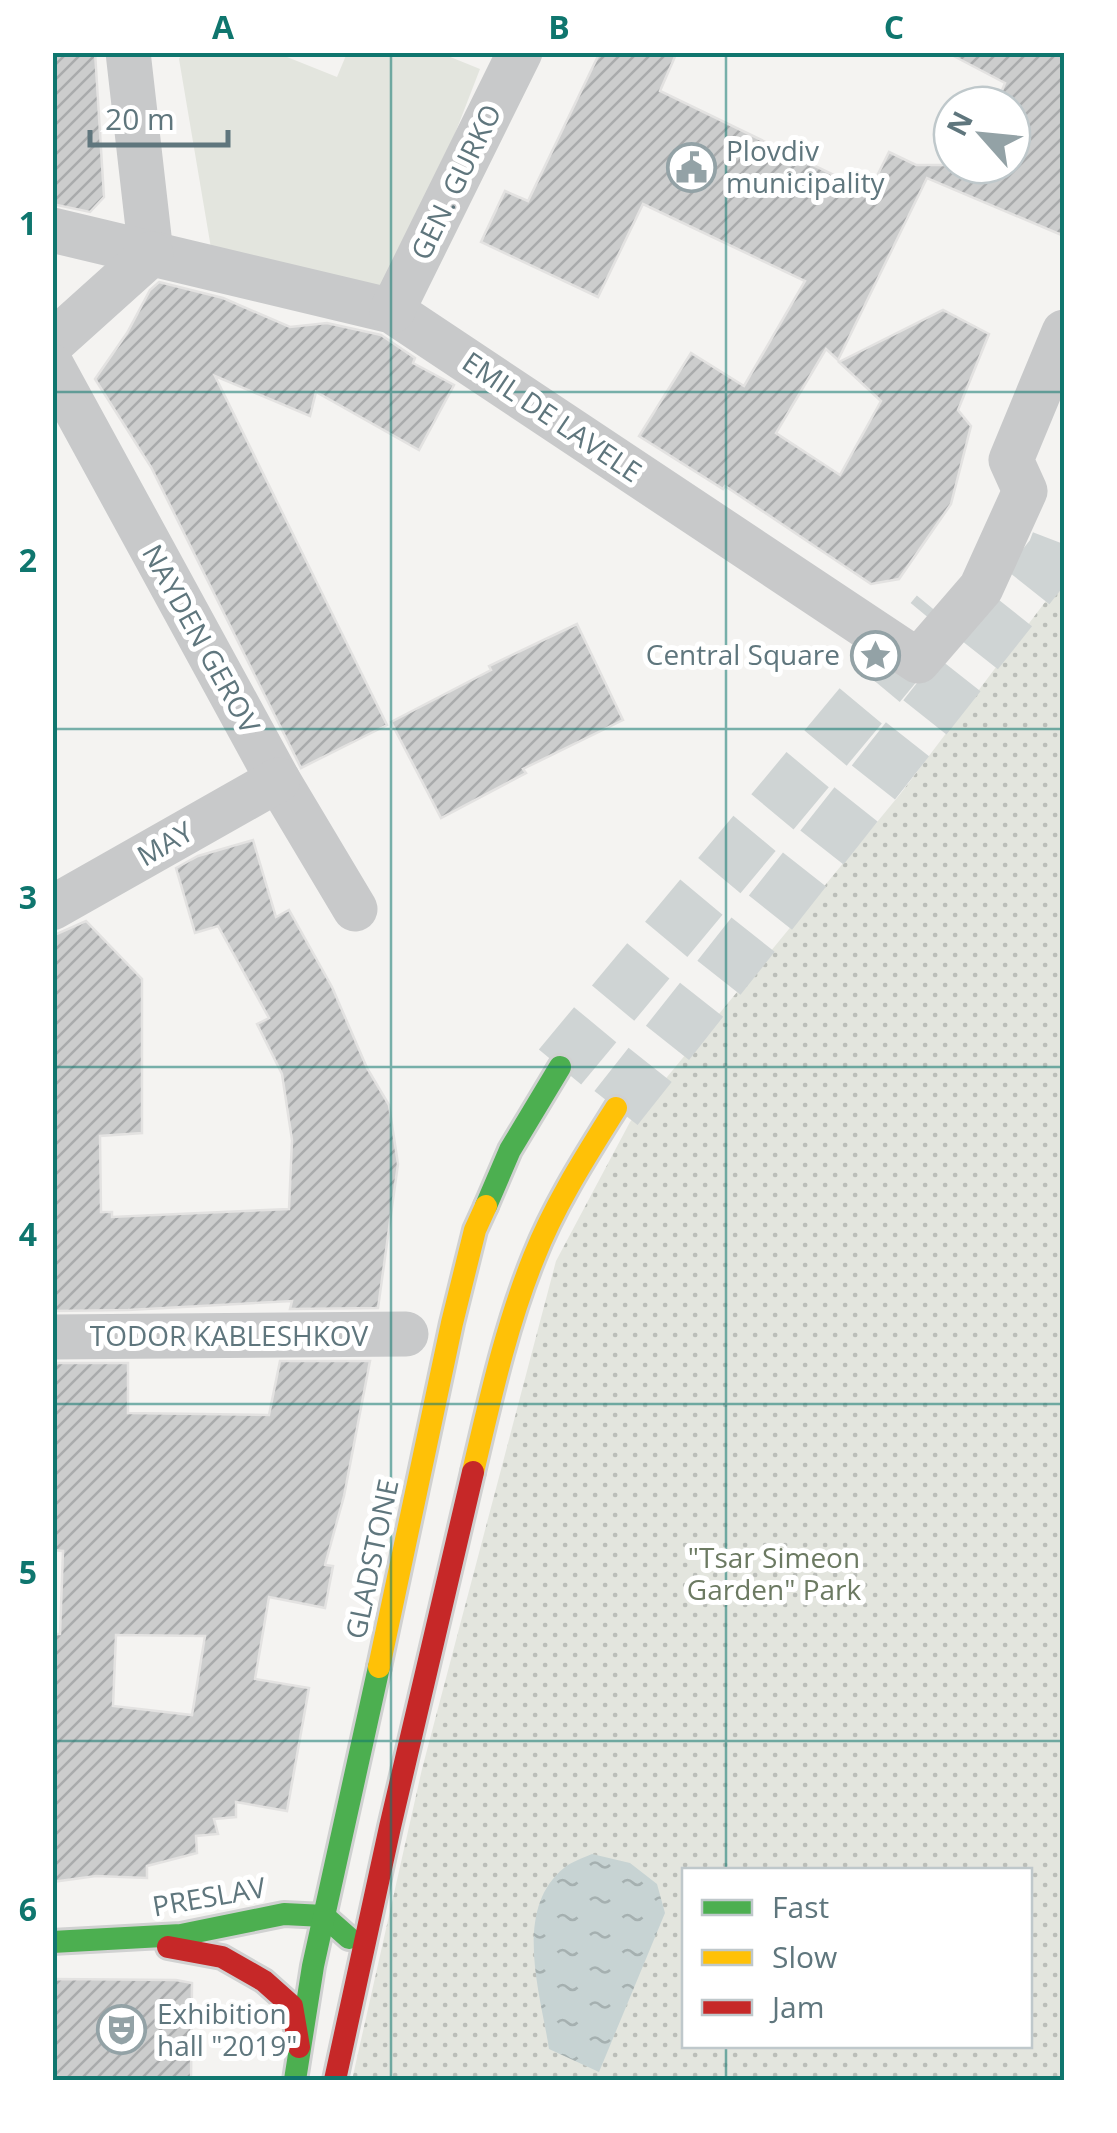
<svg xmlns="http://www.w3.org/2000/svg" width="1117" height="2133" font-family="'Open Sans',sans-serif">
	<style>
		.green { fill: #e3e5de }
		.park { fill: url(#park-dots); fill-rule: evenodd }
		.water { fill: url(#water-ripples) }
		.building { fill: url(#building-hatch); stroke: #e3e2e1; stroke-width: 2.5; fill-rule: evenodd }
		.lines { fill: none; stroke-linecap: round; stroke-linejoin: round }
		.secondary-tunnel { stroke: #cfd4d4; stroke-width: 55; stroke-dasharray: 55 28; stroke-linecap: butt }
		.fast-casing { stroke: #d0d1d1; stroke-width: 28 }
		.slow-casing { stroke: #d0d1d1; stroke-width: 28 }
		.jam-casing { stroke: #d0d1d1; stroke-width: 28 }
		.street { stroke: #c8c9ca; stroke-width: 45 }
		.fast { stroke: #4caf50; stroke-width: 22 }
		.slow { stroke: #ffc107; stroke-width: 22 }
		.jam { stroke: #c62828; stroke-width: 22 }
		.grid { fill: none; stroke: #0f766e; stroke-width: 2.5; stroke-opacity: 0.55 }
		.labels { text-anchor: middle; stroke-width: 10; stroke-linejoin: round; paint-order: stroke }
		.poi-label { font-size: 28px; fill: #5f767d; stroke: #fff; text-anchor: start }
		.street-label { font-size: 28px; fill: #5f767d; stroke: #fff }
		.park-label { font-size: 28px; fill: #6c7a62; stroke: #fff }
		.neatline { fill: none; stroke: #0f766e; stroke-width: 4 }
		.grid-label { font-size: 32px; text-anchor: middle; font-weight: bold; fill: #0f766e }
	</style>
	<defs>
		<pattern id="park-dots" width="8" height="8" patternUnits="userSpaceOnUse" patternTransform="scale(2.5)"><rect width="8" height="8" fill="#e3e5de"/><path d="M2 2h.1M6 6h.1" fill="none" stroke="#bbbeb9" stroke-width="1.8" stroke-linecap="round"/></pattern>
		<pattern id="water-ripples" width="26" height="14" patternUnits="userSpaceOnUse" patternTransform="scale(2.5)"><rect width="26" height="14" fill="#c7d3d3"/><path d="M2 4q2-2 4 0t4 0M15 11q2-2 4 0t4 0" fill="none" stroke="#a5b0b0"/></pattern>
		<pattern id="building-hatch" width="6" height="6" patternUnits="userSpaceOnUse" patternTransform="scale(2.5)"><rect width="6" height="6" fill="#cccdcd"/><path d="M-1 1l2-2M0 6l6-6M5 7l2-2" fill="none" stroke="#a9abac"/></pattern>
	</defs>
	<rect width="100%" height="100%" fill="#f4f3f1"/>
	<path class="green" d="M438,52L480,69L393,294L212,254L179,59L182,53H277L337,77L347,53Z"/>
	<path class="park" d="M1064,577V2080H352L422,1769L556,1261L630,1122L901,793ZM684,1870H1030V2046H684Z"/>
	<path class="water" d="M592,1854L630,1863L657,1884L665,1913L599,2072L549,2049C541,1995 512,1910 564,1868C571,1862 583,1858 592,1854Z"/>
	<g class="building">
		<path d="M52,52H95L104,197L90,212L52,204Z"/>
		<path d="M600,52H677L660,91L869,192L889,152L916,165H1012V105H996L1005,83L946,52H1064V236L927,178L838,360L826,349L776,433L840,475L881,401L839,362L943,310L989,334L958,410L971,426L951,504L899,579L871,584L725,486L723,489L639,436L691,353L744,386L805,281L643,204L598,297L481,242L505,191L528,201Z"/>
		<path d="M159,282L223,298L290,327L327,323L381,335L415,358L413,363L454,385L419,450L316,392L310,416L215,376L387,725L301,768L151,467L95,379L127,333L150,290Z"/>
		<path d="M577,624L623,720L523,769L526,773L441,818L391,722L491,670L489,666Z"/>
		<path d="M253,840L276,917L289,910L332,987L367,1068L389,1105L398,1164L378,1308L290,1309L292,1301L128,1310L52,1311V936L86,921L142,979V1133L100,1136L101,1212H112V1217L289,1209L292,1140L282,1074L257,1024L269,1018L218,926L195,933L176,868L198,856Z"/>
		<path d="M280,1361H370L344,1496L325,1565L333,1566L325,1608L269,1597L255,1679L309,1688L287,1811L236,1802V1817L214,1819L218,1834L196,1836L197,1853L147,1866V1878L96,1876L52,1882V1634H60L63,1551L52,1550V1363H128V1413L269,1415ZM116,1635L205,1636L192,1715L113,1706Z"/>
		<path d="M52,1979L176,1980L192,1983L191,2080H52Z"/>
	</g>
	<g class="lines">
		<g class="secondary-tunnel">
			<path d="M560,1067L938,613"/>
			<path d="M616,1108L1054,554L1064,528"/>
		</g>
		<defs>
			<g id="fast">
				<path d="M486,1206L510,1150L560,1067"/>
				<path d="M52,1942L181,1935L284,1914L324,1916L349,1938"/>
				<path d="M295,2080L313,1966L379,1667"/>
			</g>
			<g id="slow">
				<path d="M473,1472C490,1400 506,1326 534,1257C555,1204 586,1156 616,1108"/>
				<path d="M379,1667L452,1323L475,1230L486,1206"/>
			</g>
			<g id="jam">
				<path d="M168,1947L222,1957L264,1981L292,2006L299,2047"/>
				<path d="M335,2080L390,1827L473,1472"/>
			</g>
		</defs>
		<use href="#fast" class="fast-casing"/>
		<use href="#slow" class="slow-casing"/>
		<use href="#jam" class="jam-casing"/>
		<g class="street">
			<path d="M128,52L151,254"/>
			<path d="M52,230L392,311L918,661L981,588L1025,491L1011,460L1064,332"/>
			<path d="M392,311L520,52"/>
			<path d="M52,343L151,254"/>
			<path d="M52,366L278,780L355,909"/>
			<path d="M52,908L278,780"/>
			<path d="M52,1337L406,1334"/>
		</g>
		<use href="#fast" class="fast"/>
		<use href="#slow" class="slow"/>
		<use href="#jam" class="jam"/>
	</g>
	<path class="grid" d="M391,52V2080M726,52V1870M52,392H1064M52,729H1064M52,1067H1064M52,1404H1064M52,1741H1064M726,2046V2080"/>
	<defs>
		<symbol id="civic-ring" viewBox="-11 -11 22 22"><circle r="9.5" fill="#fff" stroke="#93a2a6" stroke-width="1.5"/><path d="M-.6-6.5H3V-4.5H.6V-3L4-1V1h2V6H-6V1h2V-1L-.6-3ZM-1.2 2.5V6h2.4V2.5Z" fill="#93a2a6"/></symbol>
		<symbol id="sight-ring" viewBox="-11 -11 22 22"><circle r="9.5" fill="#fff" stroke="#93a2a6" stroke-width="1.5"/><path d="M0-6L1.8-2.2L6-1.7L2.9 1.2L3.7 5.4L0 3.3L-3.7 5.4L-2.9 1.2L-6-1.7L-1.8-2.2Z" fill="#93a2a6"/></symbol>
		<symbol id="theatre-ring" viewBox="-11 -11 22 22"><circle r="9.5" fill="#fff" stroke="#93a2a6" stroke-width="1.5"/><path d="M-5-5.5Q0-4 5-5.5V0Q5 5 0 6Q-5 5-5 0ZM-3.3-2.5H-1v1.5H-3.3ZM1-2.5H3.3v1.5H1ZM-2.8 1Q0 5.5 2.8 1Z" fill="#93a2a6"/></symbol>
	</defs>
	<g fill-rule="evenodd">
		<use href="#civic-ring" x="664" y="140" width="55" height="55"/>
		<use href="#sight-ring" x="848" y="628" width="55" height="55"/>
		<use href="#theatre-ring" x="94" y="2002" width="55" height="55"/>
	</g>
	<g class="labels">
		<g class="poi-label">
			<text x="726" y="161">Plovdiv<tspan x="726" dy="32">municipality</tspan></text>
			<text x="840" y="665" text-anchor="end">Central Square</text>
			<text x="157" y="2024">Exhibition<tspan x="157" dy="32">hall "2019"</tspan></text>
		</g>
		<g class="street-label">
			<text transform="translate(456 182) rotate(-64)" y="10">GEN. GURKO</text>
			<text transform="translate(552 417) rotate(34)" y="10">EMIL DE LAVELE</text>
			<text transform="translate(201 639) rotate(61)" y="10">NAYDEN GEROV</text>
			<text transform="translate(165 844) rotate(-30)" y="10">MAY</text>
			<text x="229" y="1346">TODOR KABLESHKOV</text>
			<text transform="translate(372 1559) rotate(-78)" y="10">GLADSTONE</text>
			<text transform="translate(209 1897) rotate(-10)" y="10">PRESLAV</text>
		</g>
		<g class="park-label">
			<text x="774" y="1568">"Tsar Simeon<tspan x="774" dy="32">Garden" Park</tspan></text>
		</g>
	</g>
	<rect width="1117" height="2133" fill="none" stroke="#ffffff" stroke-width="110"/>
	<rect x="682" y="1868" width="350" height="180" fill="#ffffff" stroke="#bfc8cb" stroke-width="2.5"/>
	<rect x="702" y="1900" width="50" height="15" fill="#4caf50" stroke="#bfc8cb" stroke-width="2.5"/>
	<text x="772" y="1918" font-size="30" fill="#5f767d">Fast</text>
	<rect x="702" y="1950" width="50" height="15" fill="#ffc107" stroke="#bfc8cb" stroke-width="2.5"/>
	<text x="772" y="1968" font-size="30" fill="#5f767d">Slow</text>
	<rect x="702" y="2000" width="50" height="15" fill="#c62828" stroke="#bfc8cb" stroke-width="2.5"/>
	<text x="772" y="2018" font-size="30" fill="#5f767d">Jam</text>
	<g transform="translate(982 135) rotate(297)"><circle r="48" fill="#ffffff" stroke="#bfc8cb" stroke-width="2.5"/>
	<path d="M0-8L18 38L0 25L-18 38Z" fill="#93a2a6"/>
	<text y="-15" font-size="28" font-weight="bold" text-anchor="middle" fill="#5f767d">N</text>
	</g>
	<path d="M90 130v15h138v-15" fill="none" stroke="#5f767d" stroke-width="5"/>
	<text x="105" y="130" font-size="30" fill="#5f767d" stroke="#ffffff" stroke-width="8" paint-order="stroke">20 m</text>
	<rect x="55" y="55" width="1007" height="2023" class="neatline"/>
	<g class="grid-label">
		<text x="223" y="39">A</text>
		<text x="559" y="39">B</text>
		<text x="894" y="39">C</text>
		<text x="28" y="235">1</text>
		<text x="28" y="572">2</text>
		<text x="28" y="909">3</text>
		<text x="28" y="1246">4</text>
		<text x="28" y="1584">5</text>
		<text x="28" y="1921">6</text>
	</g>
</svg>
